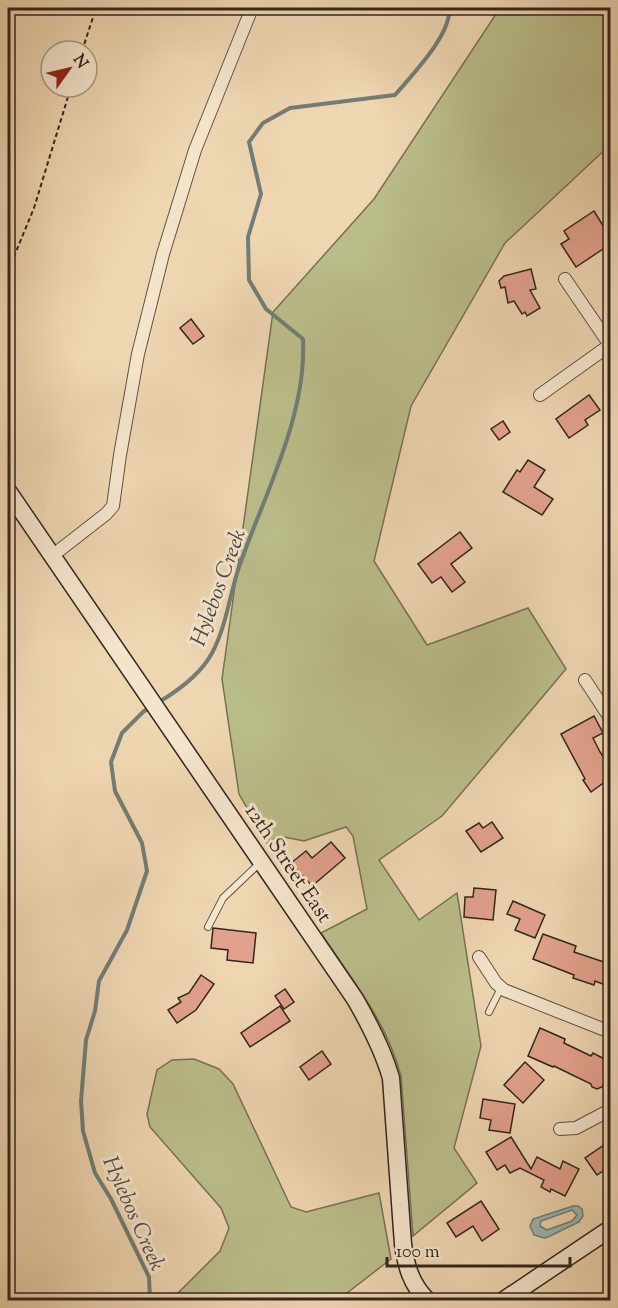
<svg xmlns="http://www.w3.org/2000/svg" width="618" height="1308" font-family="'Sorts Mill Goudy',serif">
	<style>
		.green { fill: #babd8a; stroke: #777154; stroke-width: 1.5 }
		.water { fill: #9ab8b1; stroke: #717d76; stroke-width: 1.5; fill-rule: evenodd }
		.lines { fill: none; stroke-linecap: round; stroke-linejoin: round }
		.stream { stroke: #717d76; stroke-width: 4 }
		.building { fill: #e2a18c; stroke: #34251e; stroke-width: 1.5 }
		.lane-casing { stroke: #625143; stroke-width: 8 }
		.street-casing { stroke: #625143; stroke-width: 14 }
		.secondary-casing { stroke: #34251e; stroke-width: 19 }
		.path { stroke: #34251e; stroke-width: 2; stroke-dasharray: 4.5 3; stroke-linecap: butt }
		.lane { stroke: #f4e4cc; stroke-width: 6 }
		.street { stroke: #f4e4cc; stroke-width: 12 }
		.secondary { stroke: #f4e4cc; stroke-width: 16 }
		.labels { text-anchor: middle; stroke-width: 6; stroke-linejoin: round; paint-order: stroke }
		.street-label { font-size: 21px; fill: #34251e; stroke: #f4e4cc }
		.water-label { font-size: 22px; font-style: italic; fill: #4e4a43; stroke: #f4e4cc }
	</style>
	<rect width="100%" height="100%" fill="#eed6b1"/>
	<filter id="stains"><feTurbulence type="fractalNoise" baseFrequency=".00333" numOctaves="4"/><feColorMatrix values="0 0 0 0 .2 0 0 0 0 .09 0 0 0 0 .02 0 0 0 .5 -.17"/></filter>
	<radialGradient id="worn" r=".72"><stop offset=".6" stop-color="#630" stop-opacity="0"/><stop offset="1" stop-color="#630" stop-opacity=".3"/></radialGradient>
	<g class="green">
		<path d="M504,8H610V145L505,243L411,406L374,561L427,645L528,608L566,669L442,816L379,860L419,920L457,893L481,1046L454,1148L477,1183L413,1236L401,1076C387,1022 351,978 321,933L367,909L353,836L346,827L304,841L279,836L267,843L239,794L222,679L273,312L374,199L496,14Z"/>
		<path d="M194,1059L219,1069L233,1084L291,1207L306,1212L379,1193L391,1259L338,1300H171L220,1251L229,1228L221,1208L150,1127L147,1114L157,1070L172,1060Z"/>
	</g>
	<path class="water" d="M573,1206H578L582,1209L583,1216L579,1222L548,1237L544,1238L534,1235L530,1226L533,1219ZM572,1210L577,1215L572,1221L547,1230L540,1226L541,1221Z"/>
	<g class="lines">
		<g class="stream">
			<path d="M159,702C179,690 201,674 212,653C226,627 229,598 238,570C263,497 307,417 303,339L266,309L249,280L248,237L261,194L249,142L263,123L290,108L395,95C412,75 452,34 449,8"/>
			<path d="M150,707L143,712L122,733L111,762L115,791L142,843L147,871L127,930L99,981L95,1011L86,1040L81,1101L83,1131L95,1173L111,1199L149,1277L150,1300"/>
		</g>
	</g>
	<g class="building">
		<path d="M594,211L610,237V240L604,245L606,247L576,267L561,244L569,239L564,231Z"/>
		<path d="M531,269L536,289L530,290L540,308L527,316L525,312L522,314L514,301L508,303L505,287L501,288L499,281L504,276Z"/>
		<path d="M191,319L204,336L193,344L180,328Z"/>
		<path d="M589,395L600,410L585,420L588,425L569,438L556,419Z"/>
		<path d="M503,421L510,432L499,440L491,429Z"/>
		<path d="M528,460L545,470L534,487L553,499L542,515L503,492L517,470L520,472Z"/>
		<path d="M460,532L472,548L451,564L465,582L452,592L441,577L432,583L418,564Z"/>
		<path d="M594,716L603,733L593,738L600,752L610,768V778L591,792L583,780L585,779L561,734Z"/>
		<path d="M492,822L503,838L481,852L466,831L479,823L483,828Z"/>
		<path d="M331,842L345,858L312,886L291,863L306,851L312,858Z"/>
		<path d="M474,888L496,890L493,920L464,917L465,897H473Z"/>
		<path d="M513,901L545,915L535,938L515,930L520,919L507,914Z"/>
		<path d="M213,928L256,933L253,963L227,960L228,950L211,948Z"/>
		<path d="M543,934L576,946L574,952L610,964V977L608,986L595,981L594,985L573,978L574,975L533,959Z"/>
		<path d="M201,975L214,984L196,1010L177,1023L168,1010L181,1002L178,998L189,993Z"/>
		<path d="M285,989L294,1002L284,1009L275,996Z"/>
		<path d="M280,1006L290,1021L250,1047L241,1033Z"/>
		<path d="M540,1028L565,1039L564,1043L591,1056L593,1053L610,1062V1072L602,1087L597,1089L592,1087L591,1084L554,1066L553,1067L528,1056Z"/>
		<path d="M322,1051L331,1064L309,1080L300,1067Z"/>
		<path d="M525,1062L544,1080L523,1103L504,1085Z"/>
		<path d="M483,1099L515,1104L510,1133L489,1130L491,1120L480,1118Z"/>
		<path d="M511,1137L531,1169L537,1157L560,1169L563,1161L579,1169L565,1196L551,1189L550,1192L541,1187L544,1180L520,1168L510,1173L505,1165L497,1170L486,1152Z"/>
		<path d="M610,1141V1182L603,1171L597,1175L585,1158Z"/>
		<path d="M481,1201L499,1229L482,1241L473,1226L456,1237L447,1223Z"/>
	</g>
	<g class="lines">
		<defs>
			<g id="lane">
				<path d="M208,927L223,898L261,862"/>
				<path d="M489,1012L501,988"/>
			</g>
			<g id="street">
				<path d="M565,279L610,345"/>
				<path d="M540,395L610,345"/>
				<path d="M52,556L106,514L113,506L120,455L138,354L163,254L195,150L252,8"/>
				<path d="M585,680L610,718"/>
				<path d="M479,957L496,983L504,990L610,1032"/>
				<path d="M560,1129L576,1128L610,1110"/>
			</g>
			<g id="secondary">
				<path d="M8,491L355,999C370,1025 383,1050 391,1078L403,1244C406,1266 411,1284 427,1300"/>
				<path d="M504,1300L610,1229"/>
			</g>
		</defs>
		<use href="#lane" class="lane-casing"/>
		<use href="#street" class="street-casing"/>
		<use href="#secondary" class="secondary-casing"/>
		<g class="path">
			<path d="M82,51L96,8"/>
			<path d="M8,271L34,208L71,87"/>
		</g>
		<use href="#lane" class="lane"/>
		<use href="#street" class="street"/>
		<use href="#secondary" class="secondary"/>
	</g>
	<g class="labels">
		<g class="street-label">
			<text transform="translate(289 863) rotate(56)" y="7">12th Street East</text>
		</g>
		<g class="water-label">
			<text transform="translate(217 587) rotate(-70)" y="8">Hylebos Creek</text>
			<text transform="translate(135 1213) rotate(66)" y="8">Hylebos Creek</text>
		</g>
	</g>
	<rect width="618" height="1308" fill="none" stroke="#eed6b1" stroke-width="30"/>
	<rect x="9" y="9" width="600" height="1290" fill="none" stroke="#34251e" stroke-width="3"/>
	<rect x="15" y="15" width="588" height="1278" fill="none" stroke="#34251e" stroke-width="1.5"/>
	<g transform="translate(69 69) rotate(56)"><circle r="28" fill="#f4e4cc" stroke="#a79886" stroke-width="1.5"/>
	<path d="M0-4.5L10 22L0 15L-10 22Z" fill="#8f2418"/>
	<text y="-9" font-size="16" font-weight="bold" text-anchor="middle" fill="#34251e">N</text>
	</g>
	<path d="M387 1257v9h183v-9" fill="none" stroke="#34251e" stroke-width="3"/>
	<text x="396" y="1257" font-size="18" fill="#34251e" stroke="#f4e4cc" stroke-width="4.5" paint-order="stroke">100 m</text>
	<rect width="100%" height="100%" filter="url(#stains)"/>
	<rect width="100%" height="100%" fill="url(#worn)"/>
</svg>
